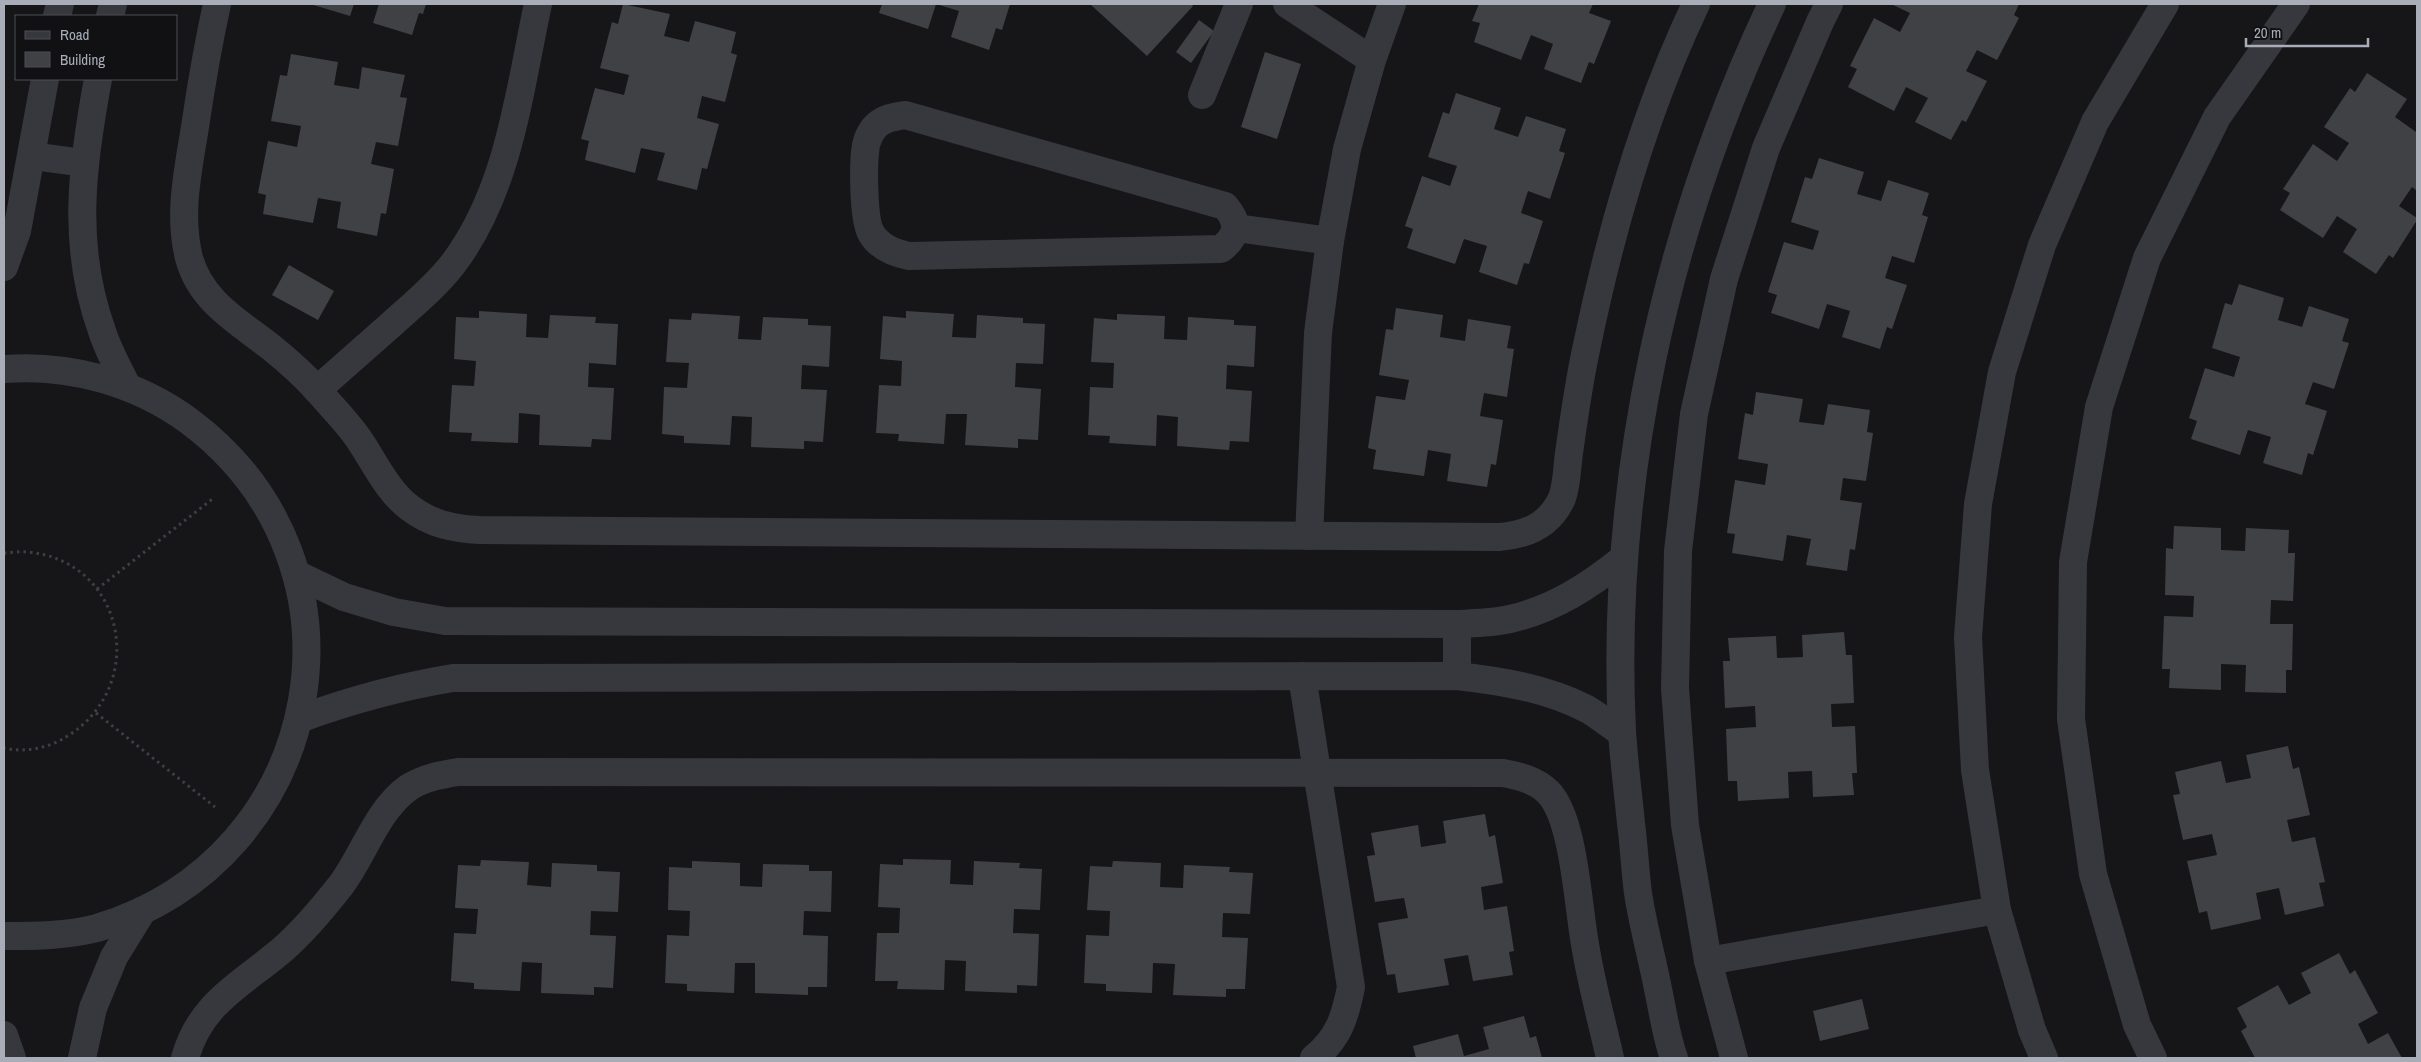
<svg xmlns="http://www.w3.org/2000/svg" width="2421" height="1062" font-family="'Archivo Narrow',sans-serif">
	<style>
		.building { fill: #404145 }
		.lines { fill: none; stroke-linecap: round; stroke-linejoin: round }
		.path { stroke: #3d3f44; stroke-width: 3; stroke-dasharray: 2.5 4; stroke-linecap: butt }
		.minor { stroke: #37383d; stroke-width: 28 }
	</style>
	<rect width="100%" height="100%" fill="#161618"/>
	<g class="building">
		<path d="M310,4H354L350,16Z"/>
		<path d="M379,4H426L423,14L419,13L412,35L373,23Z"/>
		<path d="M623,4L670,14L664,36L689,42L695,21L736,32L731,53L737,55L725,102L702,96L697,118L719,124L707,169L702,168L697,190L657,180L665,153L641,148L635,173L585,160L589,141L581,139L595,88L624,95L629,75L600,68L612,22L618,24Z"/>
		<path d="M882,4H1010L1002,30L996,28L989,50L951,37L959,11L936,4L928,29L879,13Z"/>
		<path d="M1090,4H1191L1193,6L1147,56Z"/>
		<path d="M1479,4H1593L1589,13L1611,21L1594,64L1589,62L1581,83L1544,69L1553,44L1531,35L1521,60L1474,42L1480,23L1472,21Z"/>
		<path d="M1891,4H2019L2014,15L2019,18L1997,60L1977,50L1966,71L1987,81L1966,122L1962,120L1951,140L1915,122L1928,98L1906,87L1894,111L1848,87L1857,69L1850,66L1874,18L1900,32L1910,13Z"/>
		<path d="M1199,20L1214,31L1191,63L1176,52Z"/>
		<path d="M1265,52L1301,64L1277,139L1241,127Z"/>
		<path d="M291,54L338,62L334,85L359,89L362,67L405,75L400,97L407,98L398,146L376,142L371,164L394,169L386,214L381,213L377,236L337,228L341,202L318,198L313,223L263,214L266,195L258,193L268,141L297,147L301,126L271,121L280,75L287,76Z"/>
		<path d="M2367,73L2407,99L2395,117L2416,132L2417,130V191L2412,187L2399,206L2417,218V220L2393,258L2389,255L2376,274L2343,252L2357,229L2337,216L2323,238L2280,210L2290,193L2283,189L2313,144L2337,161L2349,143L2324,127L2350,88L2355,92Z"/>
		<path d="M1456,93L1501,108L1494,129L1518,137L1526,116L1566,129L1559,151L1565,153L1550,199L1528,191L1521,213L1543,221L1529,264L1524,263L1517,285L1479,272L1487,246L1464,239L1455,264L1407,248L1413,229L1405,226L1422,176L1450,186L1457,166L1428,157L1443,112L1449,114Z"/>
		<path d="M1819,158L1864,172L1857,194L1881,201L1888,180L1929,193L1922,215L1928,217L1914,263L1892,256L1885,278L1907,285L1892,329L1887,327L1880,349L1842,337L1850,311L1827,304L1819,329L1771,313L1777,295L1768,292L1784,242L1813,250L1819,231L1791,222L1805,177L1812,179Z"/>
		<path d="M289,265L334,291L318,320L272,295Z"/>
		<path d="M2239,284L2284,298L2278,320L2302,327L2309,306L2349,319L2342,341L2349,343L2334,389L2313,382L2305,404L2327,411L2313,455L2308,453L2302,475L2263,463L2271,437L2248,430L2240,455L2191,439L2197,421L2189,418L2205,368L2234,377L2240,357L2212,348L2225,303L2232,305Z"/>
		<path d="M1396,308L1443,315L1440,337L1465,341L1468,319L1511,326L1507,348L1514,349L1507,397L1484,393L1480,416L1503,420L1496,465L1491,464L1487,487L1447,481L1451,454L1428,450L1424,476L1373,469L1376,450L1368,448L1376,396L1405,400L1409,380L1379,375L1386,329L1393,330Z"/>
		<path d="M479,311L527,314L526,337L548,338L550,315L596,317L595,323L618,324L616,365L589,363L588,387L614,388L611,440L592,439L591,447L539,445L540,415L519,413L518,443L471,441L472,433L449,432L452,385L474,386L476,361L454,359L456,317L479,318Z"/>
		<path d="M906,311L954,314L952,337L976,338L977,315L1023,318V323L1045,324L1043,364L1016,363L1015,387L1041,389L1038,440L1018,439V448L965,445L967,414H946L944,444L898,441L899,434L876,433L879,385L901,386L902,361L880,359L883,316L906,318Z"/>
		<path d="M692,313L740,316L738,339L761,340L763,317L808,319V325L831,326L829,367L802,365L801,389L827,390L823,442L804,441V449L751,447L752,417L732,416L730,445L684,443V436L662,434L664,387L687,388L689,363L666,362L669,319L691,320Z"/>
		<path d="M1117,314L1165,316L1164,339L1187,340L1188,317L1234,320V325L1256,326L1254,367L1227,365L1226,389L1252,391L1249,442L1230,441L1229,450L1177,446L1178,417L1157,415L1156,446L1109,443L1110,436L1088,435L1090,387L1113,388L1114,363L1091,362L1094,318L1117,320Z"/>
		<path d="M1756,392L1803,399L1799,422L1824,425L1828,404L1870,410L1867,432L1873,433L1866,481L1843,478L1840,500L1862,503L1855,550L1850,549L1847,571L1806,565L1811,539L1787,535L1783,561L1732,553L1735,534L1727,533L1735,480L1765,485L1768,464L1738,459L1745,413L1753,415Z"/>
		<path d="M2174,526L2221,528V550L2245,551L2246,528L2289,530L2288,553H2295L2293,601L2271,600L2270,624H2293L2292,670H2286V693L2245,692L2246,665L2221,664V690L2169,688L2170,669H2162L2164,616L2193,617L2194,596L2165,595L2166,548L2173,549Z"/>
		<path d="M1844,632L1846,655H1852L1854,703L1831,704L1832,727L1855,726L1857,773H1852L1854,795L1813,797L1812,771L1788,772L1789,798L1738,801L1737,781H1728L1726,729L1756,727L1755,706L1725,708L1723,661H1730L1728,638L1776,636L1777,658L1803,657L1802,635Z"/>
		<path d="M2288,746L2293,769L2299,767L2310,815L2287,820L2292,842L2315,837L2325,882L2319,883L2324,906L2285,915L2279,888L2256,893L2261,919L2211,930L2207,911L2199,913L2187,861L2217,855L2212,834L2183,840L2173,795L2180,794L2175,772L2221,761L2226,783L2251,778L2246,755Z"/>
		<path d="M1485,814L1489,837L1495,835L1503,883L1481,887L1484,910L1507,906L1514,951L1509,952L1513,975L1473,981L1468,955L1444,959L1449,985L1398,993L1395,974L1387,975L1378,923L1408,918L1404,898L1375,902L1367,856L1375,855L1371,833L1418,825L1421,847L1446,843L1443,821Z"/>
		<path d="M903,859L951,860L950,884L973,885L974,861L1020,863L1019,868L1042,869L1040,910L1014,909L1013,933L1039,934L1037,986L1017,985V993L965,991L966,961L945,960L944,990L897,989L898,981H875L877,933H899L900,908L878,907L880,864L903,865Z"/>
		<path d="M481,860L529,862L527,885L551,887L552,863L597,865V871L620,872L618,912L591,911L590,935L616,936L613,988L594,987V995L541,993L542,963L522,962L520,991L474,989V983L451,981L454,933L476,934L478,909L455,908L458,865L480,866Z"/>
		<path d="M692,861L740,863V886L762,887L763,864L809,865V871H832L831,912L804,911L803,935L828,936L827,987H808V995L755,993V963H735L734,993L687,991V984L665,983L667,935L689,936L690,911L668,910L669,867L692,868Z"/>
		<path d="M1113,861L1161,863L1160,887L1183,888L1184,865L1230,867L1229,872L1253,873L1250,914L1223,913L1222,937L1248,938L1245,989H1226V997L1173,995L1175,964L1153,963L1152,993L1106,991V984L1084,983L1086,935L1109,936L1110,911L1087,910L1090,866L1112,867Z"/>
		<path d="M2339,953L2350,974L2355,970L2378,1013L2358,1024L2368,1044L2388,1033L2402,1058H2255L2241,1031L2247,1027L2237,1008L2278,985L2289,1005L2311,993L2301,973Z"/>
		<path d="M1862,999L1869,1029L1820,1041L1813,1011Z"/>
		<path d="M1524,1016L1530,1038L1536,1036L1542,1058H1416L1413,1046L1458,1034L1464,1056L1489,1049L1483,1027Z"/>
	</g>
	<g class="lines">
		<g class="path">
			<path d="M4,553C11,553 19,551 27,552C125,560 150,686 66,737C49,748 24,753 4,748"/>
			<path d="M97,589L215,497"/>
			<path d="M96,713L215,807"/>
		</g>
		<g class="minor">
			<path d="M217,4C208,45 201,86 195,127C188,171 178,214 189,258C201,302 239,322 272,348C288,361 305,376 319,392C332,407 347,422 358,438C374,461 387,491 410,508C431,524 454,529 480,530L1499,537C1527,535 1550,525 1562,498C1567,485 1567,467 1569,453C1574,417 1579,381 1587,345C1611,229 1645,111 1696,4"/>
			<path d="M1287,4L1372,60"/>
			<path d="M57,16L60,4"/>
			<path d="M110,16L113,4"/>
			<path d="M98,79C82,165 71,245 102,331C108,350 118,368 127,386"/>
			<path d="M1202,95L1239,4"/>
			<path d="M905,115L1225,206C1240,223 1238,235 1221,249L909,256C894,253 879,247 871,233C863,219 863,162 866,145C867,140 871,132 874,128C882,118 894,117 905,115Z"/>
			<path d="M32,156L84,163"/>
			<path d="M1236,228L1330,241"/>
			<path d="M4,267L17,231L45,79"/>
			<path d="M4,369C69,364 136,382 189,421C382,565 327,859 97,928C66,936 35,936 4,936"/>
			<path d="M317,390C343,367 368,345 394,322C414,304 436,286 453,264C509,190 519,92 538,4"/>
			<path d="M1309,536L1318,333L1330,241L1347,149L1372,60L1392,4"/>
			<path d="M296,574L344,597L394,612L445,621L1457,624C1474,623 1493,623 1510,619C1554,609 1589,586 1624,558"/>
			<path d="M1302,676L1351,987C1345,1017 1339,1038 1314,1058"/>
			<path d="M1457,676V624"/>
			<path d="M299,719C351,700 398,687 453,678L1457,676C1501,681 1546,688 1587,709C1599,716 1610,725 1622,733"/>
			<path d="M1708,961L1997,910"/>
			<path d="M4,1035L12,1058"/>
			<path d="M82,1058L93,1008L114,957L143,910"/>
			<path d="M185,1058C201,1002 241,985 282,950C304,931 323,908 341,885C363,856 377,810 408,788C423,778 440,775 458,772L1503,773C1519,776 1536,780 1548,792C1575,819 1578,911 1586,950C1592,986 1602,1022 1610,1058"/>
			<path d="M1674,1058C1666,1036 1663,1012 1658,989C1652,958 1643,926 1638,893C1635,870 1634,846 1631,823C1628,793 1624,762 1622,731C1610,480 1665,230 1772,4"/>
			<path d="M1734,1058L1708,961L1685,825L1675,688L1678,551L1694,414L1724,279L1766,148L1820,22L1829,4"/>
			<path d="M2044,1058L2032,1030L1997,910L1975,770L1968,637L1978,504L2002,372L2042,245L2095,122L2165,4"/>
			<path d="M2153,1058L2137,1025L2093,874L2071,719L2073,562L2099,407L2147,258L2217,117L2296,4"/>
		</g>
	</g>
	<rect width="2421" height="1062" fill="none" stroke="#a8adb8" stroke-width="10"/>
	<rect x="15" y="15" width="162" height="65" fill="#111113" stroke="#4d4f55"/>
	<rect x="25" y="31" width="25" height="8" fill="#37383d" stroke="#4d4f55"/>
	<text x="60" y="40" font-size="15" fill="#a8adb8">Road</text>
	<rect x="25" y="52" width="25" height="15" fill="#404145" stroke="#4d4f55"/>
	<text x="60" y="65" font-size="15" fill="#a8adb8">Building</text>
	<path d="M2246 38v8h122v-8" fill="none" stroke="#a8adb8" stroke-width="2.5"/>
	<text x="2254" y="38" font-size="15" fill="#a8adb8" stroke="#111113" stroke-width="4" paint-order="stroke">20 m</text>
</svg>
